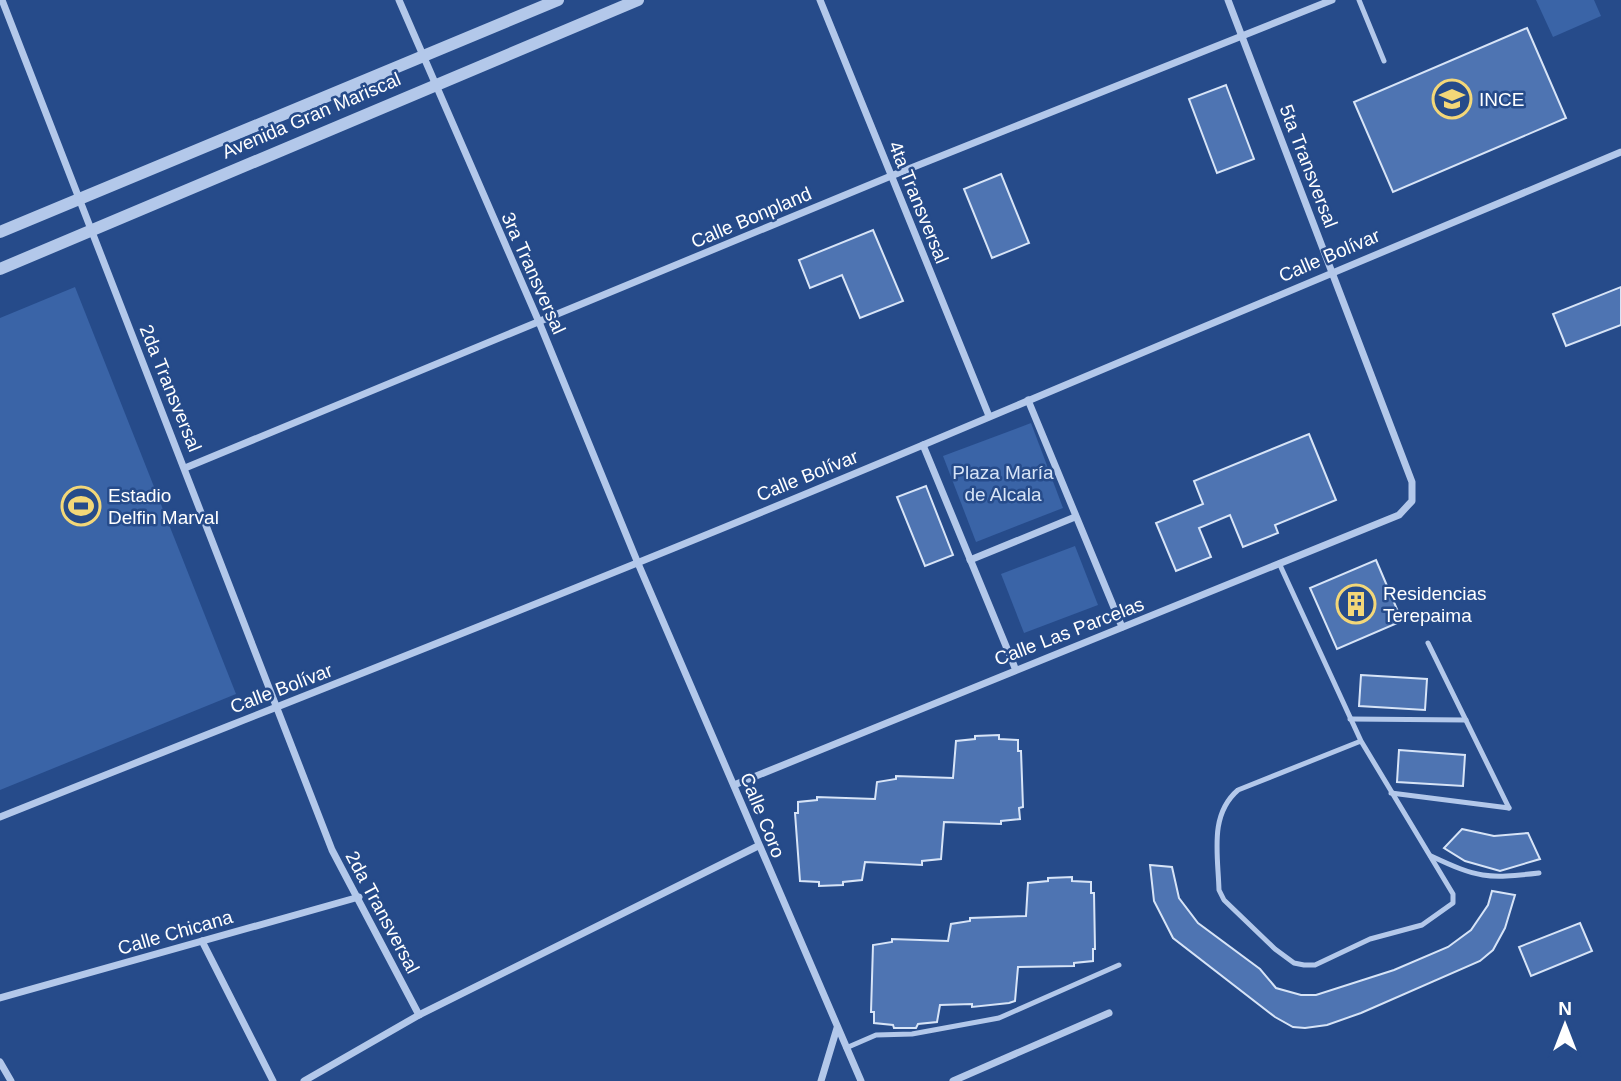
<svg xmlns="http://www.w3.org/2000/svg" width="1621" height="1081" font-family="Arial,sans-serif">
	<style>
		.green { fill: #3a64a7 }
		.building { fill: #4e74b2; stroke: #d7e4f7; stroke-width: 2 }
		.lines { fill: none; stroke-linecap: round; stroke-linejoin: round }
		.service { stroke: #b3c8ea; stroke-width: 5 }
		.minor { stroke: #b3c8ea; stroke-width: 7 }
		.tertiary { stroke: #b3c8ea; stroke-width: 12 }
		.labels { text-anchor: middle; stroke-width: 5; stroke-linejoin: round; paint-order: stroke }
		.poi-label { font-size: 19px; fill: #fff; stroke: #264b8a; text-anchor: start }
		.street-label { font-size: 19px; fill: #fff; stroke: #264b8a }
		.park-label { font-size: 19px; fill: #d7e4f7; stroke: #264b8a }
	</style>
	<rect width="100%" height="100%" fill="#264b8a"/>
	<g class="green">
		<path d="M1536,0H1594L1601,16L1553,37Z"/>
		<path d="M75,287L236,694L0,790V318Z"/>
		<path d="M1031,423L1063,508L976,542L943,456Z"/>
		<path d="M1075,546L1098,605L1024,633L1001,574Z"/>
	</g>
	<g class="building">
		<path d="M1527,28L1566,118L1393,192L1354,102Z"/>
		<path d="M1226,85L1254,159L1217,173L1189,99Z"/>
		<path d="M1001,174L1029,243L992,258L964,189Z"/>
		<path d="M873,230L903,301L860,318L842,275L810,288L799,260Z"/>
		<path d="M1621,287V325L1566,346L1553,314Z"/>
		<path d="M1309,434L1336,500L1275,525L1278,533L1243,547L1230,515L1199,528L1211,557L1176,571L1156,523L1203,504L1194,481Z"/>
		<path d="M926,486L953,555L925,566L897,497Z"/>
		<path d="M1376,560L1402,621L1337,649L1310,588Z"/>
		<path d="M1361,675L1427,679L1425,710L1359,706Z"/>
		<path d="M999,735V739L1018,740V751H1021L1023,807L1019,808L1020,819L1001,821V824L944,822L941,859L922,861V865L865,862L862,880L843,882V885L819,886V882L800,881L795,813H798V802L817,800V797L875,799L877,782L896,779V776L953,778L956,741L975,739V736Z"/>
		<path d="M1399,750L1465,755L1463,786L1397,782Z"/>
		<path d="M1462,829L1494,836L1528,833L1540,859L1500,871L1465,861L1444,848Z"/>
		<path d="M1150,865L1172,867L1179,898L1198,923L1260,969L1276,988L1301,995H1316L1394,970L1448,947L1471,930L1488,905L1492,891L1515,895L1505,928L1493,950L1480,961L1361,1013L1327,1025L1305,1028L1293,1027L1275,1017L1173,938L1154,901Z"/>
		<path d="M1072,877V881L1091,882V893H1094L1095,949H1093V961L1074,963V966L1018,967L1015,1001L1009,1003L972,1007V1004L940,1005L937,1022L918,1024L916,1028H894L893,1025L874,1023V1012H871L873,945L892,942V939L948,941L951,924L970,921V918L1026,916L1028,883L1048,881V878Z"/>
		<path d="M1580,923L1592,951L1531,976L1519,947Z"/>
	</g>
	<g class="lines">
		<g class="service">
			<path d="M1359,0L1384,61"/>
			<path d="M1279,563L1361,741L1453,894V903L1422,925L1370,939L1315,965H1304L1294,963L1275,949L1224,900L1219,890C1218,854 1209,815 1238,790L1361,741"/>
			<path d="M1428,643L1509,808"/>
			<path d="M1350,719L1466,720"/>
			<path d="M1391,793L1509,808"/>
			<path d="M1431,856C1478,878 1486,879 1539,873"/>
			<path d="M846,1048L876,1035L912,1034L999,1018L1119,965"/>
		</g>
		<g class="minor">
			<path d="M2,0L332,850L419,1015"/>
			<path d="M399,0L539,322L637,561L861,1081"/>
			<path d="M820,0L989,416"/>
			<path d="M1028,400L1122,627"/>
			<path d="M923,445L1015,668"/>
			<path d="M185,468L891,176L1332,0"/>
			<path d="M970,560L1075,517"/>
			<path d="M734,785L1399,515L1412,501V482L1228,0"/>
			<path d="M0,817C308,694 617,574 923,445C1156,348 1387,248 1621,152"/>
			<path d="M202,941L273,1081"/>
			<path d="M0,998L359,897"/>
			<path d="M0,1062L11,1081"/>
			<path d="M304,1081L419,1015L758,846"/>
			<path d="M821,1081L837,1028"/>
			<path d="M953,1081L1109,1013"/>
		</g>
		<g class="tertiary">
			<path d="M0,232L558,0"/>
			<path d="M0,269L638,0"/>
		</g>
	</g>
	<defs>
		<symbol id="university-ring" viewBox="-11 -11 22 22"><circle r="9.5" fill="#264b8a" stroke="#f3d778" stroke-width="1.5"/><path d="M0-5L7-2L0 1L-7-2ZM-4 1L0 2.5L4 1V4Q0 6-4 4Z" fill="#f3d778"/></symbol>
		<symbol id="stadium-ring" viewBox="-11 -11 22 22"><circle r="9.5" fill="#264b8a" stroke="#f3d778" stroke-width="1.5"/><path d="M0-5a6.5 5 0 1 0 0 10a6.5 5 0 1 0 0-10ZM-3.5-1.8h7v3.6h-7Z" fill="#f3d778"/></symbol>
		<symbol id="building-ring" viewBox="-11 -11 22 22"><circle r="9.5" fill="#264b8a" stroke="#f3d778" stroke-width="1.5"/><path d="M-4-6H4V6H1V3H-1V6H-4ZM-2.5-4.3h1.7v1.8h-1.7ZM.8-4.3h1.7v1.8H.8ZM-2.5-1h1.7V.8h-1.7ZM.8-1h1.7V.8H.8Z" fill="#f3d778"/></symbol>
	</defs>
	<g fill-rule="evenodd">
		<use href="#university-ring" x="1430" y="77" width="44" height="44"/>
		<use href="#stadium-ring" x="59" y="484" width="44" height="44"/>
		<use href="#building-ring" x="1334" y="582" width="44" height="44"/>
	</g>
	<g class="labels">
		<g class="poi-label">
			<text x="1479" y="106">INCE</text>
			<text x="108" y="502">Estadio<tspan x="108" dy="22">Delfin Marval</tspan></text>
			<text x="1383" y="600">Residencias<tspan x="1383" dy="22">Terepaima</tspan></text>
		</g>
		<g class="street-label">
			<text transform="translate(311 115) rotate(-23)" y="7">Avenida Gran Mariscal</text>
			<text transform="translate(1309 166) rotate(69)" y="7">5ta Transversal</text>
			<text transform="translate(919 202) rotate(68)" y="7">4ta Transversal</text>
			<text transform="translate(751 217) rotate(-23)" y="7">Calle Bonpland</text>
			<text transform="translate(1329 255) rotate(-23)" y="7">Calle Bolívar</text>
			<text transform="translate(534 273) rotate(66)" y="7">3ra Transversal</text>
			<text transform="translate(171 388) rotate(68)" y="7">2da Transversal</text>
			<text transform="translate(807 475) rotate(-22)" y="7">Calle Bolívar</text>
			<text transform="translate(1069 631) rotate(-21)" y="7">Calle Las Parcelas</text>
			<text transform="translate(281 688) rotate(-21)" y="7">Calle Bolívar</text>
			<text transform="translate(763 815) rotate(68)" y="7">Calle Coro</text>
			<text transform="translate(383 912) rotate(62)" y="7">2da Transversal</text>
			<text transform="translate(175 932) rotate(-16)" y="7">Calle Chicana</text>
		</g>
		<g class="park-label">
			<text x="1003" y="479">Plaza María<tspan x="1003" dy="22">de Alcala</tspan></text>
		</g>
	</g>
	<g transform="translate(1565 1025)" stroke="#264b8a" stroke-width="5" paint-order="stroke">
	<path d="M0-5L12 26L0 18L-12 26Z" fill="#ffffff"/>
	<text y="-10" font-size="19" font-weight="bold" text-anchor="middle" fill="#ffffff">N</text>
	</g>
</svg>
